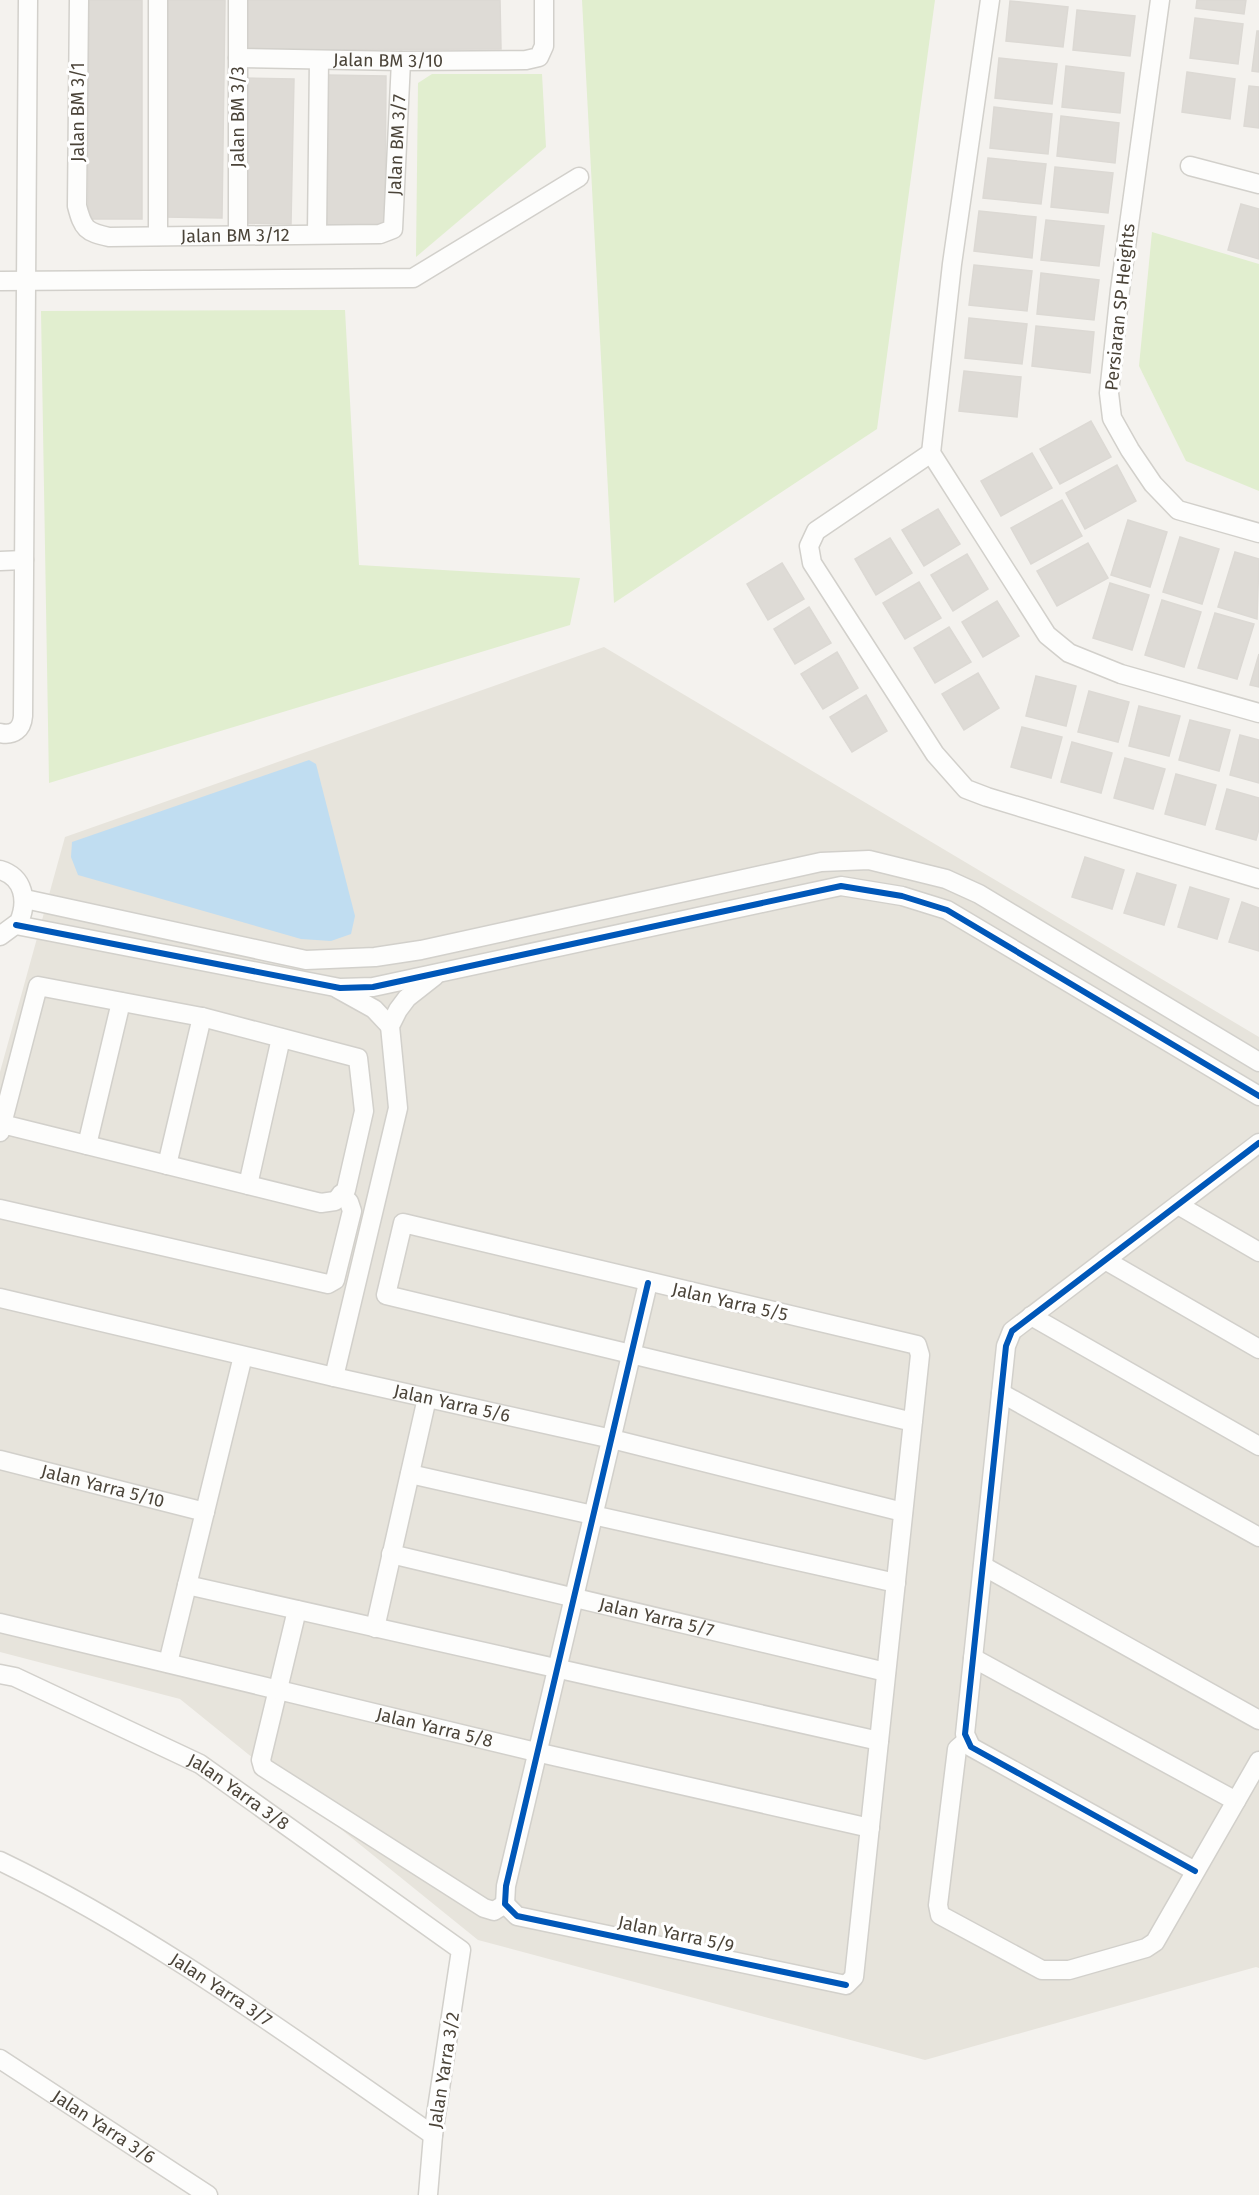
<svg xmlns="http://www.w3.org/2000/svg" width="1259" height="2195" font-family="'Fira Sans',sans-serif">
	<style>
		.residential { fill: #e7e4dc }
		.green { fill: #e1eecf }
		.water { fill: #c0ddf1 }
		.building { fill: #dedbd6; stroke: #dcd9d4; stroke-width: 1.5 }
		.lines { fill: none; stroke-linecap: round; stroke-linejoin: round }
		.minor-casing { stroke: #d2d0cb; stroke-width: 21 }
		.minor { stroke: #fdfdfc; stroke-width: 18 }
		.cycleway-casing { stroke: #fff; stroke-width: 10 }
		.cycleway { stroke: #0057b8; stroke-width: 6 }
		.labels { text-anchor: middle; stroke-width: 6; stroke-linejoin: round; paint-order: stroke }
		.street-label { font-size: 18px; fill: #4b4439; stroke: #fff }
	</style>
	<rect width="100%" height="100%" fill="#f4f2ee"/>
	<path class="residential" d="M604,647L1259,1037V1968L1256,1967L925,2060L478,1940L180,1699L0,1652V1072L65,837Z"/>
	<g class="green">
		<path d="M582,0H935L877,429L614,603Z"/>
		<path d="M432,74H542L546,147L416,257L418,83Z"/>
		<path d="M1152,232L1259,264V491L1186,461L1139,366Z"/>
		<path d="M345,310L359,565L580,578L570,625L49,783L41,311Z"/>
	</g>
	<path class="water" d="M309,760L316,764L355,916L351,934L331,941L301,939L78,875L71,857L72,842Z"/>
	<g class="building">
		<path d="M89,0H142V219H88Z"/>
		<path d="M168,0H225L222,218L165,217Z"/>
		<path d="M245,0H500L501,49L246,50Z"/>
		<path d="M1197,0H1246L1244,14L1196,8Z"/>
		<path d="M1010,1L1068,7L1063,47L1006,41Z"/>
		<path d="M1077,10L1135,16L1130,56L1073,50Z"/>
		<path d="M1195,18L1243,24L1238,64L1190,58Z"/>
		<path d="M1257,31H1259V72L1252,71Z"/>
		<path d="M999,58L1057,64L1052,104L995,98Z"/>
		<path d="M1066,66L1124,73L1120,113L1062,107Z"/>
		<path d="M1187,72L1235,79L1230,119L1182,112Z"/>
		<path d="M327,75L386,76L385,226L326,225Z"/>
		<path d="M242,78L294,79L291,224L239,223Z"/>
		<path d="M1249,86L1259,87V128L1244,126Z"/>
		<path d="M994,107L1052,114L1048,154L990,148Z"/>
		<path d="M1061,116L1119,123L1115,163L1057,156Z"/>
		<path d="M988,158L1046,164L1041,204L983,198Z"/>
		<path d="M1055,167L1113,173L1108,213L1051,207Z"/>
		<path d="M1241,204L1259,209V259L1228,250Z"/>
		<path d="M979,211L1036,217L1032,258L974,251Z"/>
		<path d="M1046,220L1104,226L1099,266L1041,260Z"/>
		<path d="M974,265L1032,271L1027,311L969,305Z"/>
		<path d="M1041,273L1099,280L1094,320L1037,314Z"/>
		<path d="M969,318L1027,324L1022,364L965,358Z"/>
		<path d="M1036,326L1094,332L1090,373L1032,366Z"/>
		<path d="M964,371L1021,377L1017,417L959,411Z"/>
		<path d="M1091,421L1111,457L1060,484L1040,449Z"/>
		<path d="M1032,453L1052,488L1001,516L981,481Z"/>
		<path d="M1117,465L1136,501L1085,529L1066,493Z"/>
		<path d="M1062,500L1082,536L1031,564L1011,528Z"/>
		<path d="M938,509L960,544L924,566L902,530Z"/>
		<path d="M1128,520L1167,532L1150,587L1111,575Z"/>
		<path d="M1180,537L1219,549L1202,604L1163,592Z"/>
		<path d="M890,538L912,573L876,595L855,559Z"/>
		<path d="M1088,543L1108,578L1057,606L1037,571Z"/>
		<path d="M1235,552L1259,559L1257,619L1218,607Z"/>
		<path d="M967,554L988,589L953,611L931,575Z"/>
		<path d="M782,563L804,599L768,620L747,584Z"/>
		<path d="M919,582L941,618L905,639L883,603Z"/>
		<path d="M1110,583L1149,595L1132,650L1093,638Z"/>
		<path d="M1162,600L1201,612L1184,667L1145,655Z"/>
		<path d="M997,601L1019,636L983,657L962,622Z"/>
		<path d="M809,607L831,643L795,664L774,629Z"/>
		<path d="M1215,613L1254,624L1237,679L1198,668Z"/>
		<path d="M949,627L971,662L935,683L914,648Z"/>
		<path d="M837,652L858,688L823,709L801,674Z"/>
		<path d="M1259,654V687L1250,685Z"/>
		<path d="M978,673L999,708L964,730L942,694Z"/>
		<path d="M1036,676L1076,686L1066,726L1026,716Z"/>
		<path d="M1089,691L1129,702L1118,742L1078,732Z"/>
		<path d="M866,695L887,731L852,752L830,717Z"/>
		<path d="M1139,706L1180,716L1169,756L1129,746Z"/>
		<path d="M1190,720L1230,730L1219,771L1179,760Z"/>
		<path d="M1022,727L1062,737L1051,778L1011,767Z"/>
		<path d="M1240,735L1259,740V783L1230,775Z"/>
		<path d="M1072,742L1112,753L1101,793L1061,782Z"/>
		<path d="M1125,758L1165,769L1153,809L1114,798Z"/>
		<path d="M1176,774L1216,785L1205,825L1165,814Z"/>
		<path d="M1227,789L1259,798V829L1256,840L1216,829Z"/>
		<path d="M1085,857L1124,870L1112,909L1072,897Z"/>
		<path d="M1137,873L1176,885L1164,925L1124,913Z"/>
		<path d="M1190,887L1229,899L1217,939L1178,927Z"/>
		<path d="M1242,902L1259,908V951L1229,942Z"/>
	</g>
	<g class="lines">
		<defs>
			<g id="minor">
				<path id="s1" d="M79,0L77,206C83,229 86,232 109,237L380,234L393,229L401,61"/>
				<path d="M158,0V236"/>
				<path d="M238,0V234"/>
				<path d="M990,0L952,264L931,453L1047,635L1069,653L1121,674L1259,713"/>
				<path d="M1160,0L1120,290L1109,393L1112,418L1130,450L1153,484L1178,510L1259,533"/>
				<path id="s2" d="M238,58L401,61L526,60L539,57L544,46V0"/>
				<path d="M1190,166L1259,184"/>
				<path d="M317,233L319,60"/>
				<path d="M0,281L413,278L579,177"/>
				<path d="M931,453L816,531L809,546L812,563L935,754L966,789L987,797L1259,879"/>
				<path d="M0,561L24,560"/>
				<path d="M0,733C14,736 22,729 23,716L28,0"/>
				<path d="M0,870C24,877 28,901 19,922L0,936"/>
				<path d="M25,899L306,960L375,957L421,950L821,862L869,860L946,879L979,894L1259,1062"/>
				<path d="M16,925L340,988L373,987L841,886L902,896L947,910L1259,1096"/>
				<path d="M338,989L374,1009L390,1026"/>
				<path d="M0,1132L2,1124L38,986L202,1017L358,1058L364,1111L346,1190L335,1201L321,1203L2,1124"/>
				<path d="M87,1145L121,1002"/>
				<path d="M167,1165L202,1017"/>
				<path d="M248,1185L281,1038"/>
				<path d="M1178,1205L1259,1252"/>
				<path d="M0,1209L328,1284L335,1280L352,1211L349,1202L341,1194"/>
				<path d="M1105,1260L1259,1349"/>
				<path id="s3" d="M0,1298L334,1377L612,1439L903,1512"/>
				<path d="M1031,1316L1259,1446"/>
				<path d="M334,1377L398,1108L390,1026L398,1010L407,998L435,976"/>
				<path d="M1001,1393L1259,1537"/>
				<path id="s4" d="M0,1460L205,1512"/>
				<path d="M410,1474L896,1583"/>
				<path id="s5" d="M391,1554L886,1672"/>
				<path d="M983,1566L1259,1720"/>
				<path d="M187,1585L879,1741"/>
				<path d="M297,1610L261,1760L263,1767L484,1908L494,1911L505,1904"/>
				<path id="s6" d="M0,1623L536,1752L870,1828"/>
				<path d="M375,1628L427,1398"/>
				<path d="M973,1658L1236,1801"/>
				<path d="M168,1663L243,1356"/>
				<path id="s7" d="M0,1674L15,1677L200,1764L461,1950L433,2135L428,2195"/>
				<path d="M966,1741L957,1749L938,1905L940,1915L1042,1970H1069L1146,1948L1155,1942L1259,1761"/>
				<path id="s8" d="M0,1861C154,1935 292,2038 433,2135"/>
				<path d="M1195,1871L971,1747L965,1734L1006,1346L1012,1331L1259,1143"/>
				<path d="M505,1904L517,1916L846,1985L854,1977L920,1355L917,1345L403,1223L386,1295L913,1422"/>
				<path d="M505,1904L506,1886L648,1283"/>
				<path id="s9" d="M0,2059L208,2195"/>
			</g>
		</defs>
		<use href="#minor" class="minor-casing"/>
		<use href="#minor" class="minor"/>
		<defs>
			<g id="cycleway">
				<path d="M16,925L340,988L373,987L841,886L902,896L947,910L1259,1096"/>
				<path d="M648,1283L506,1886L505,1904L517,1916L846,1985"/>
				<path d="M1195,1871L971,1747L965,1734L1006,1346L1012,1331L1259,1143"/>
			</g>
		</defs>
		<use href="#cycleway" class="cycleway-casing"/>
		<use href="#cycleway" class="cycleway"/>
	</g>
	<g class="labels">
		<g class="street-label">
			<text dy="6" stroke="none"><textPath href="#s2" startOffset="150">Jalan BM 3/10</textPath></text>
			<text transform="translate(78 112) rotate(-90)" y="6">Jalan BM 3/1</text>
			<text transform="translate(238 117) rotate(-90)" y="6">Jalan BM 3/3</text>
			<text dy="6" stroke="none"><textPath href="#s1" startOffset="624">Jalan BM 3/7</textPath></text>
			<text dy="6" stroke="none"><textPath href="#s1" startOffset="381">Jalan BM 3/12</textPath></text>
			<text transform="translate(1120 307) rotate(-84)" y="6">Persiaran SP Heights</text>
			<text transform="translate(730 1302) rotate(13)" y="6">Jalan Yarra 5/5</text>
			<text dy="6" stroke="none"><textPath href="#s3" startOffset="464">Jalan Yarra 5/6</textPath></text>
			<text dy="6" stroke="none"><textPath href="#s4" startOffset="106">Jalan Yarra 5/10</textPath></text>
			<text dy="6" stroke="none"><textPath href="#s5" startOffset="273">Jalan Yarra 5/7</textPath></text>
			<text dy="6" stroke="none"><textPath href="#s6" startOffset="447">Jalan Yarra 5/8</textPath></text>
			<text dy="6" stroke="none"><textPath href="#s7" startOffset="267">Jalan Yarra 3/8</textPath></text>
			<text transform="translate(676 1934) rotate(12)" y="6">Jalan Yarra 5/9</text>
			<text dy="6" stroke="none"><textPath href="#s8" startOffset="256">Jalan Yarra 3/7</textPath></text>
			<text transform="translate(444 2070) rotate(-81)" y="6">Jalan Yarra 3/2</text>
			<text dy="6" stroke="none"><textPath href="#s9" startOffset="124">Jalan Yarra 3/6</textPath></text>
		</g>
	</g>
</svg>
